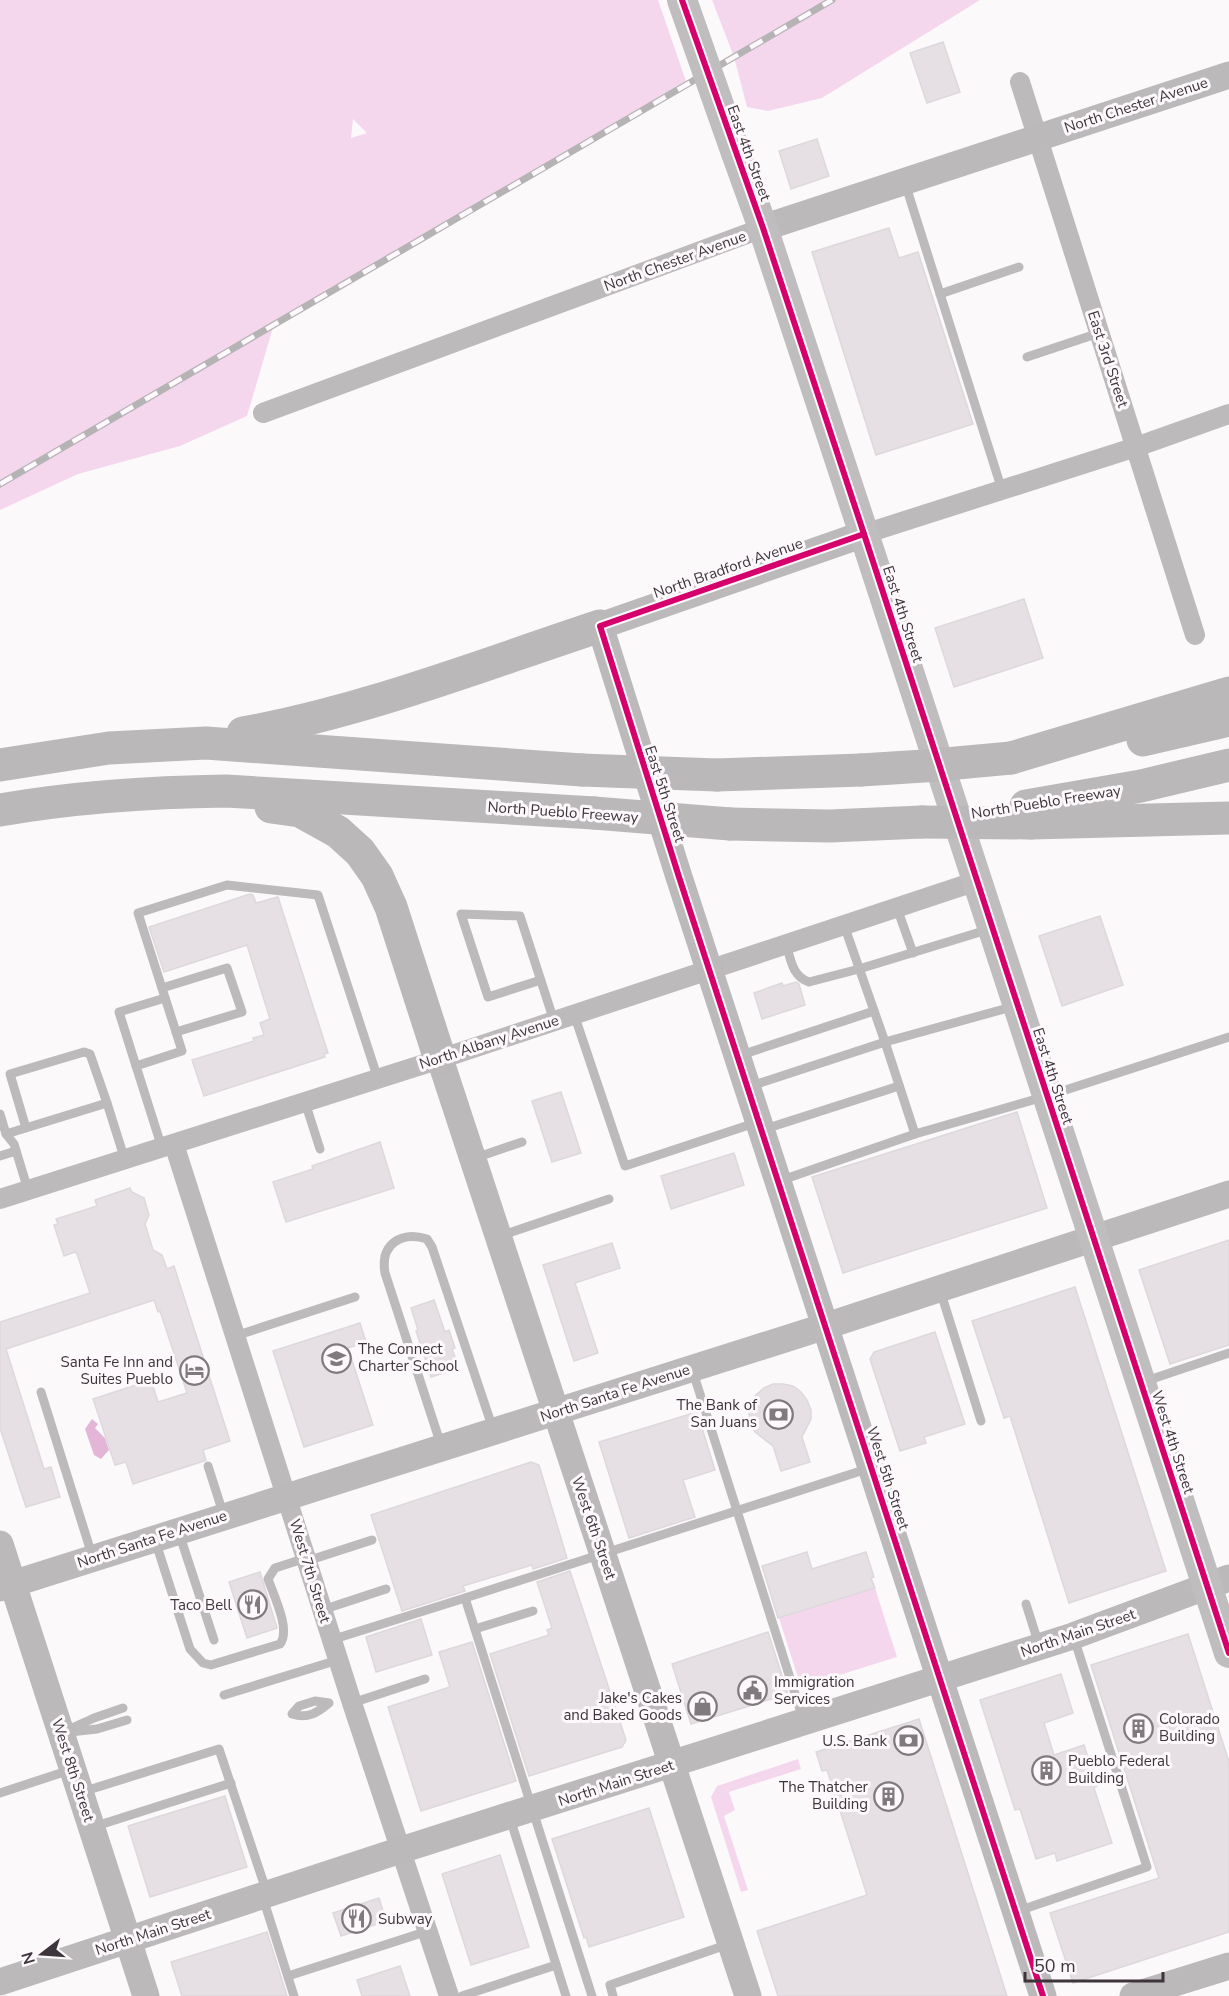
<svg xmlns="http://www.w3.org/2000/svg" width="1229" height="1996" font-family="'Nunito Sans',sans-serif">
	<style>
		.green { fill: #f5d7ed; fill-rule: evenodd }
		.water { fill: #e3b6d7 }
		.building { fill: #e6e0e5; stroke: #ddd8dc; stroke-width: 1.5 }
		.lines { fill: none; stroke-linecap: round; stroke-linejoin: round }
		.lane { stroke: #bdbabc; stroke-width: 9 }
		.street { stroke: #bdbabc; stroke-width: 20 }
		.secondary { stroke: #bcb9bb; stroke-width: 27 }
		.primary { stroke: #c0bdbf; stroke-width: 30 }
		.highway { stroke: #bbb8ba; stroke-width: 33 }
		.rail-casing { stroke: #b5b3b4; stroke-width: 7 }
		.rail { stroke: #fdf8fb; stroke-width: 4.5; stroke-dasharray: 14; stroke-linecap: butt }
		.primary-bridge { stroke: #c0bdbf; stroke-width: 30 }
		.highway-bridge { stroke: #bbb8ba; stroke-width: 33 }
		.cycleway-casing { stroke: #fdf8fb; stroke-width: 10 }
		.cycleway { stroke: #d6006c; stroke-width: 6 }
		.labels { text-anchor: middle; stroke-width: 6; stroke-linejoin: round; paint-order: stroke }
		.street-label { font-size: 15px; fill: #3d353b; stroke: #fdf8fb }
		.poi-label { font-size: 15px; fill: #3d353b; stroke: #fdf8fb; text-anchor: end }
	</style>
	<rect width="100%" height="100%" fill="#fcf9fb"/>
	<g class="green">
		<path d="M0,0H658L687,84L274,324L247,416L180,446L78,474L0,510ZM353,119L367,133L351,138Z"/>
		<path d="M712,0H980L822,98L768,111L747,107L734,57Z"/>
		<path d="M875,1588L897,1657L801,1687L779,1618Z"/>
		<path d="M798,1759L801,1769L729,1792L735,1810L724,1816L748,1890L741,1892L711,1797L717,1786Z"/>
	</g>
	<path class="water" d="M92,1419L98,1424L95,1428L105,1438L109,1450L101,1459L94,1455L85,1429Z"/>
	<g class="building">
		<path d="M943,42L960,92L927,103L910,53Z"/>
		<path d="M817,139L829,176L791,189L779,151Z"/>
		<path d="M889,228L899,258L918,252L973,424L876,455L812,252Z"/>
		<path d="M1024,599L1043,658L954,687L935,628Z"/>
		<path d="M250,894L253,895L256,903L278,897L328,1053L324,1054L325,1057L204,1096L192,1060L254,1041L253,1038L264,1035L260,1023L270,1019L247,945L164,972L149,927Z"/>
		<path d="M1100,916L1123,985L1062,1006L1039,936Z"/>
		<path d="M796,982L799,984L805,1005L762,1019L754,993L782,983L783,986Z"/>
		<path d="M561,1092L581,1153L552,1162L532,1101Z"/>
		<path d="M1017,1112L1047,1208L843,1273L812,1177Z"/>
		<path d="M380,1142L394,1188L286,1222L273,1182L313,1169L312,1166Z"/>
		<path d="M734,1153L744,1185L671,1209L661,1176Z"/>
		<path d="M130,1188L132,1192L144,1198L149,1215L145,1224L153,1250L162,1255L167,1269L174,1266L230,1441L203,1450L206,1460L204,1461L133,1484L126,1462L115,1465L93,1399L151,1380L158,1402L187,1393L160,1311L158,1312L154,1300L6,1349L44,1469L51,1467L60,1497L26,1507L0,1428V1322L90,1293L77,1254L75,1252L64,1256L54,1225L58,1224L56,1219L97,1206L95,1200Z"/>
		<path d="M1229,1240V1345L1170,1364L1139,1270Z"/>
		<path d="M612,1243L620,1268L575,1283L598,1353L574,1361L543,1265Z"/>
		<path d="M1075,1287L1166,1571L1069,1603L1010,1416L1004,1418L972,1321Z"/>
		<path d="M434,1300L445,1332L449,1330L455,1348L452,1349L459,1368L431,1377L416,1331L418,1330L411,1308Z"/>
		<path d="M360,1323L366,1342L348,1348L373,1425L304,1447L273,1351Z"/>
		<path d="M935,1332L965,1424L924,1437L926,1443L900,1451L870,1359L874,1352Z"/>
		<path d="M773,1384H783L793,1386L801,1392L807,1400L811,1410V1419L802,1437L810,1462L781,1471L773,1446L755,1432L751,1424L749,1414L751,1404L756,1395L764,1388Z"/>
		<path d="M697,1412L715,1470L683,1480L695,1517L629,1538L599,1442Z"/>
		<path d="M531,1462L539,1465L567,1558L533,1569L532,1565L463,1586L465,1591L402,1611L371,1515Z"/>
		<path d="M807,1552L812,1569L866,1552L874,1577L871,1578L875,1588L778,1618L762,1566Z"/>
		<path d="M570,1571L626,1740L622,1747L529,1776L490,1654L549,1635L547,1630L552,1628L537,1582Z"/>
		<path d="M260,1572L277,1628L247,1638L229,1582Z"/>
		<path d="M421,1619L432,1655L376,1672L366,1637Z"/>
		<path d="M768,1632L788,1694L691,1724L672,1664Z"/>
		<path d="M1188,1634L1229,1762V1932L1073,1983L1050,1913L1159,1878L1091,1665Z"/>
		<path d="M472,1642L516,1781L421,1811L388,1707L450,1687L439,1652Z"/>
		<path d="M1061,1674L1073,1713L1044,1723L1054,1755L1084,1745L1097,1786L1094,1788L1112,1843L1057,1861L1055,1853L1036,1859L1020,1809L1015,1810L980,1700Z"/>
		<path d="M919,1719L1007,1996H778L757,1931L867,1895L827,1770L822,1771L816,1752Z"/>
		<path d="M225,1796L247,1867L150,1897L128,1826Z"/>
		<path d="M649,1808L684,1917L589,1947L586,1937L584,1938L552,1839Z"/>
		<path d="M500,1855L529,1947L471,1965L442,1874Z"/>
		<path d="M379,1898L386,1921L341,1936L333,1913Z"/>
		<path d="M267,1932L287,1996H182L171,1962Z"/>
		<path d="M400,1966L410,1996H362L357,1980Z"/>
	</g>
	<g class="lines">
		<g class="lane">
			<path d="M905,183L1002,490"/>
			<path d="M940,294L1019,267"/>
			<path d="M1027,357L1099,333"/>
			<path d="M897,908L913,953"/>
			<path d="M844,925L885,1042L1015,1006"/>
			<path d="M786,944C791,960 792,976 809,982L859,969L990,929"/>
			<path d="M541,980L488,997L461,914L520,916L554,1021"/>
			<path d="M162,988L227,968L242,1012L176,1032L182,1051L136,1066L162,1148"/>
			<path d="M574,1014L625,1166L758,1122"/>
			<path d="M176,1032L138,913L227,885L318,895L378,1079"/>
			<path d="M741,1055L874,1011"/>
			<path d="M136,1066L119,1012L165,998"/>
			<path d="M751,1086L885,1042L915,1134L782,1180"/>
			<path d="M305,1102L320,1149"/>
			<path d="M107,1103L125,1160"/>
			<path d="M0,1114L6,1134L14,1144L28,1190"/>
			<path d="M765,1129L899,1086"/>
			<path d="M6,1134L107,1103L90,1054L84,1052L10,1074L26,1128"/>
			<path d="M915,1134L1047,1096L1229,1037"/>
			<path d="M0,1156L16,1151"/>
			<path d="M475,1158L522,1142"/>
			<path d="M500,1236L609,1199"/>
			<path d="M940,1290L981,1421"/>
			<path d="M235,1336L355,1297"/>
			<path d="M693,1372L803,1719"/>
			<path d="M1143,1382L1229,1353"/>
			<path d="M41,1392L92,1555"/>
			<path d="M441,1445L385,1273C380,1244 401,1231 427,1239L432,1247L493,1429"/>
			<path d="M208,1466L223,1513"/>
			<path d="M179,1533L214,1640"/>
			<path d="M155,1540L190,1649L203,1663L211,1665L280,1644C291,1630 274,1596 268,1579L275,1568L306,1558"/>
			<path d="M307,1561L372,1540"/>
			<path d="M1026,1604L1039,1645"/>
			<path d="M322,1610L386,1589"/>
			<path d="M475,1629L533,1611"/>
			<path d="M331,1640L465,1598"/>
			<path d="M224,1695L338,1660"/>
			<path d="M315,1701L329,1703C317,1713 308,1719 292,1714L299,1706Z"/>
			<path d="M352,1703L425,1679"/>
			<path d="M123,1708L94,1718L61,1733L97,1729L127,1720"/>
			<path d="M82,1792L219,1749L267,1893"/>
			<path d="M0,1793L70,1770"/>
			<path d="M510,1818L566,1996"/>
			<path d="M93,1827L231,1783"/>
			<path d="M263,1898L294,1996"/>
			<path d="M1018,1911L1147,1867L1074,1638"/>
			<path d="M288,1976L428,1931"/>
			<path d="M462,1996L556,1965"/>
			<path d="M592,1996L465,1598L870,1468"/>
			<path d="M613,1996L610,1985L729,1944"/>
		</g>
		<g class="street">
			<path d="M1020,82L1195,635"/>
			<path d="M263,413L763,228"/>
			<path d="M864,534L1136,447L1229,414"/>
			<path d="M174,1144L352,1703L449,1996"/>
			<path d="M0,1199L440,1059L977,881"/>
		</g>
		<g class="secondary">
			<path d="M763,228L1229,75"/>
			<path d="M864,534L600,626L679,877L1043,1996"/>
			<path d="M440,1059L748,1996"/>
			<path d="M0,1544L146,1996"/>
			<path d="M0,1588L826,1326L1229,1194"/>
			<path d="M0,1982L401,1850L1073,1636L1229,1578"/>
			<path d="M1133,1996L1229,1966"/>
		</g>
		<path class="primary" d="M736,153L763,228L864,534L1229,1653"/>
		<g class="highway">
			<path d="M243,733C365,711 482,665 600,626"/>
			<path d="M1143,740L1229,720"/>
			<path d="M1011,758L1229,693"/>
			<path d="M0,765L109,748L206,743L582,770"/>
			<path d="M717,775L861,770"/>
			<path d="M1026,806L1141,786L1229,765"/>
			<path d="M271,807L300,811L338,832L360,852L377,876L391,907L440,1059"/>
			<path d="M0,810C75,797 151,792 226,791L594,813"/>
			<path d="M1031,823L1229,818"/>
			<path d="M730,824L830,826L922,822"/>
		</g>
		<defs>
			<path id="rail" d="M0,484L832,0"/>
		</defs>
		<use href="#rail" class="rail-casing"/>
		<use href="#rail" class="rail"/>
		<path class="primary-bridge" d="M682,0L736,153"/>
		<g class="highway-bridge">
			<path d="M582,770L717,775"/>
			<path d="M861,770L924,766L1011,758"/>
			<path d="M594,813L730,824"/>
			<path d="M922,822L1031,823"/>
		</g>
		<defs>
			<g id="cycleway">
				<path d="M682,0L763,228L864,534L1229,1653"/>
				<path d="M864,534L600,626L679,877L1043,1996"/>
			</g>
		</defs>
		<use href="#cycleway" class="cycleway-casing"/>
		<use href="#cycleway" class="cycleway"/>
	</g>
	<defs>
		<symbol id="school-ring" viewBox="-11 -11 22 22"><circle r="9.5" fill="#fdf8fb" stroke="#807a7e" stroke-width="1.5"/><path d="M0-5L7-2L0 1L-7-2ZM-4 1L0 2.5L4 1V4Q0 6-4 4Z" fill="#807a7e"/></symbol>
		<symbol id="hotel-ring" viewBox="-11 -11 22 22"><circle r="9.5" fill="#fdf8fb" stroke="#807a7e" stroke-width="1.5"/><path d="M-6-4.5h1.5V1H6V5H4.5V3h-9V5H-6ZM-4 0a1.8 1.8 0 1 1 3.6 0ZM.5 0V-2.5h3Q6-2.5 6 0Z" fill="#807a7e"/></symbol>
		<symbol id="bank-ring" viewBox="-11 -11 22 22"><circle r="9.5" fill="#fdf8fb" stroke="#807a7e" stroke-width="1.5"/><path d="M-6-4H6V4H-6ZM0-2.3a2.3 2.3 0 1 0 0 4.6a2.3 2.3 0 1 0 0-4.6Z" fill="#807a7e"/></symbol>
		<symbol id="restaurant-ring" viewBox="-11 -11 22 22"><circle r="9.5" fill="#fdf8fb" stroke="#807a7e" stroke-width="1.5"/><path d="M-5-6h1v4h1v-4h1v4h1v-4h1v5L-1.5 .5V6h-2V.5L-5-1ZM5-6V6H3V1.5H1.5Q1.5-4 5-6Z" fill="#807a7e"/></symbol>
		<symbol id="civic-ring" viewBox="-11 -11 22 22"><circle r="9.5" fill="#fdf8fb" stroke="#807a7e" stroke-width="1.5"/><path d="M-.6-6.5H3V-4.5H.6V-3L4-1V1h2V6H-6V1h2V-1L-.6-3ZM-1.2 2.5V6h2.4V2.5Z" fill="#807a7e"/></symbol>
		<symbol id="shop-ring" viewBox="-11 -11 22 22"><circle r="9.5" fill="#fdf8fb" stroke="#807a7e" stroke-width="1.5"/><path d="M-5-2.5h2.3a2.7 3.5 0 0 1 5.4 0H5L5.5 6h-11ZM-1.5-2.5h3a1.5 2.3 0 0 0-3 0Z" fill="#807a7e"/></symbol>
		<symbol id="building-ring" viewBox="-11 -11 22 22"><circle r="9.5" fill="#fdf8fb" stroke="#807a7e" stroke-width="1.5"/><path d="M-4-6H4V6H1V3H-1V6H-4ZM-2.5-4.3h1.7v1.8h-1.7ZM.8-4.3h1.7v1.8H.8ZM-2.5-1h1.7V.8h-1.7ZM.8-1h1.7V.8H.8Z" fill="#807a7e"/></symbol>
	</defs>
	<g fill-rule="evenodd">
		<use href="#school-ring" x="320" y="1342" width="33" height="33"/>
		<use href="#hotel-ring" x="178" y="1354" width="33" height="33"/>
		<use href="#bank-ring" x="762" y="1398" width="33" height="33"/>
		<use href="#restaurant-ring" x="236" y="1588" width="33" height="33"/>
		<use href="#civic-ring" x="736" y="1674" width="33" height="33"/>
		<use href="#shop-ring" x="686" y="1690" width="33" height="33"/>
		<use href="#building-ring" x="1122" y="1712" width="33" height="33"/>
		<use href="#bank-ring" x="892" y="1724" width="33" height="33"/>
		<use href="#building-ring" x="1030" y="1754" width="33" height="33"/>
		<use href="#building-ring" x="872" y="1780" width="33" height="33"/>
		<use href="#restaurant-ring" x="340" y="1902" width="33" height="33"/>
	</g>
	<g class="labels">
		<g class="street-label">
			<text transform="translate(1136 105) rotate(-18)" y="5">North Chester Avenue</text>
			<text transform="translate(749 153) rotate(70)" y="5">East 4th Street</text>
			<text transform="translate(675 261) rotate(-20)" y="5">North Chester Avenue</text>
			<text transform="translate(1108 359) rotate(72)" y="5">East 3rd Street</text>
			<text transform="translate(728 568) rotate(-19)" y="5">North Bradford Avenue</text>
			<text transform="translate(903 614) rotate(72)" y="5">East 4th Street</text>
			<text transform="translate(665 794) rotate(72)" y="5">East 5th Street</text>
			<text transform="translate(1046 802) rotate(-9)" y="5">North Pueblo Freeway</text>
			<text transform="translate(563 812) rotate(4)" y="5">North Pueblo Freeway</text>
			<text transform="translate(489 1042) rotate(-18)" y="5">North Albany Avenue</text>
			<text transform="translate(1053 1076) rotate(72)" y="5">East 4th Street</text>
			<text transform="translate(615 1393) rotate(-18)" y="5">North Santa Fe Avenue</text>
			<text transform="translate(1173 1442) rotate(72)" y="5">West 4th Street</text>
			<text transform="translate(888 1478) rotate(72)" y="5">West 5th Street</text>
			<text transform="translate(594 1528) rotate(71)" y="5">West 6th Street</text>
			<text transform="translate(152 1539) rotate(-18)" y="5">North Santa Fe Avenue</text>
			<text transform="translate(310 1571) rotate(73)" y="5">West 7th Street</text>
			<text transform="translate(1078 1633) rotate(-19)" y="5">North Main Street</text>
			<text transform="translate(73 1770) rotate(72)" y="5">West 8th Street</text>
			<text transform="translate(616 1783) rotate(-18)" y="5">North Main Street</text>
			<text transform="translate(153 1932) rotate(-18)" y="5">North Main Street</text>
		</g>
		<g class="poi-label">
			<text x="358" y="1354" text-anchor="start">The Connect<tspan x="358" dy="17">Charter School</tspan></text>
			<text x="173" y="1367">Santa Fe Inn and<tspan x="173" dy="17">Suites Pueblo</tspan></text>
			<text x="757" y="1410">The Bank of<tspan x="757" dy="17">San Juans</tspan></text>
			<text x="232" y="1610">Taco Bell</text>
			<text x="774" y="1687" text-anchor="start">Immigration<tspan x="774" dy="17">Services</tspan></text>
			<text x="682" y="1703">Jake's Cakes<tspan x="682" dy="17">and Baked Goods</tspan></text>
			<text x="1159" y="1724" text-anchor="start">Colorado<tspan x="1159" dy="17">Building</tspan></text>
			<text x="887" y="1746">U.S. Bank</text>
			<text x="1068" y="1766" text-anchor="start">Pueblo Federal<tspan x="1068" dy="17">Building</tspan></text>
			<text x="868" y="1792">The Thatcher<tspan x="868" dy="17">Building</tspan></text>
			<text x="378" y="1924" text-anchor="start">Subway</text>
		</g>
	</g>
	<g transform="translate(42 1954) rotate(253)" stroke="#fdf8fb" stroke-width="4.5" paint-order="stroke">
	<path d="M0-4.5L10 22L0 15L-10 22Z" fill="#3d353b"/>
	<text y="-9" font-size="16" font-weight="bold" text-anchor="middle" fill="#3d353b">N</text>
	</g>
	<path d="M1025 1972v9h138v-9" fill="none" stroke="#3d353b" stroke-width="3"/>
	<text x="1034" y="1972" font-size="18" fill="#3d353b" stroke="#fdf8fb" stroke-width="4.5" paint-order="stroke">50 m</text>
</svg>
